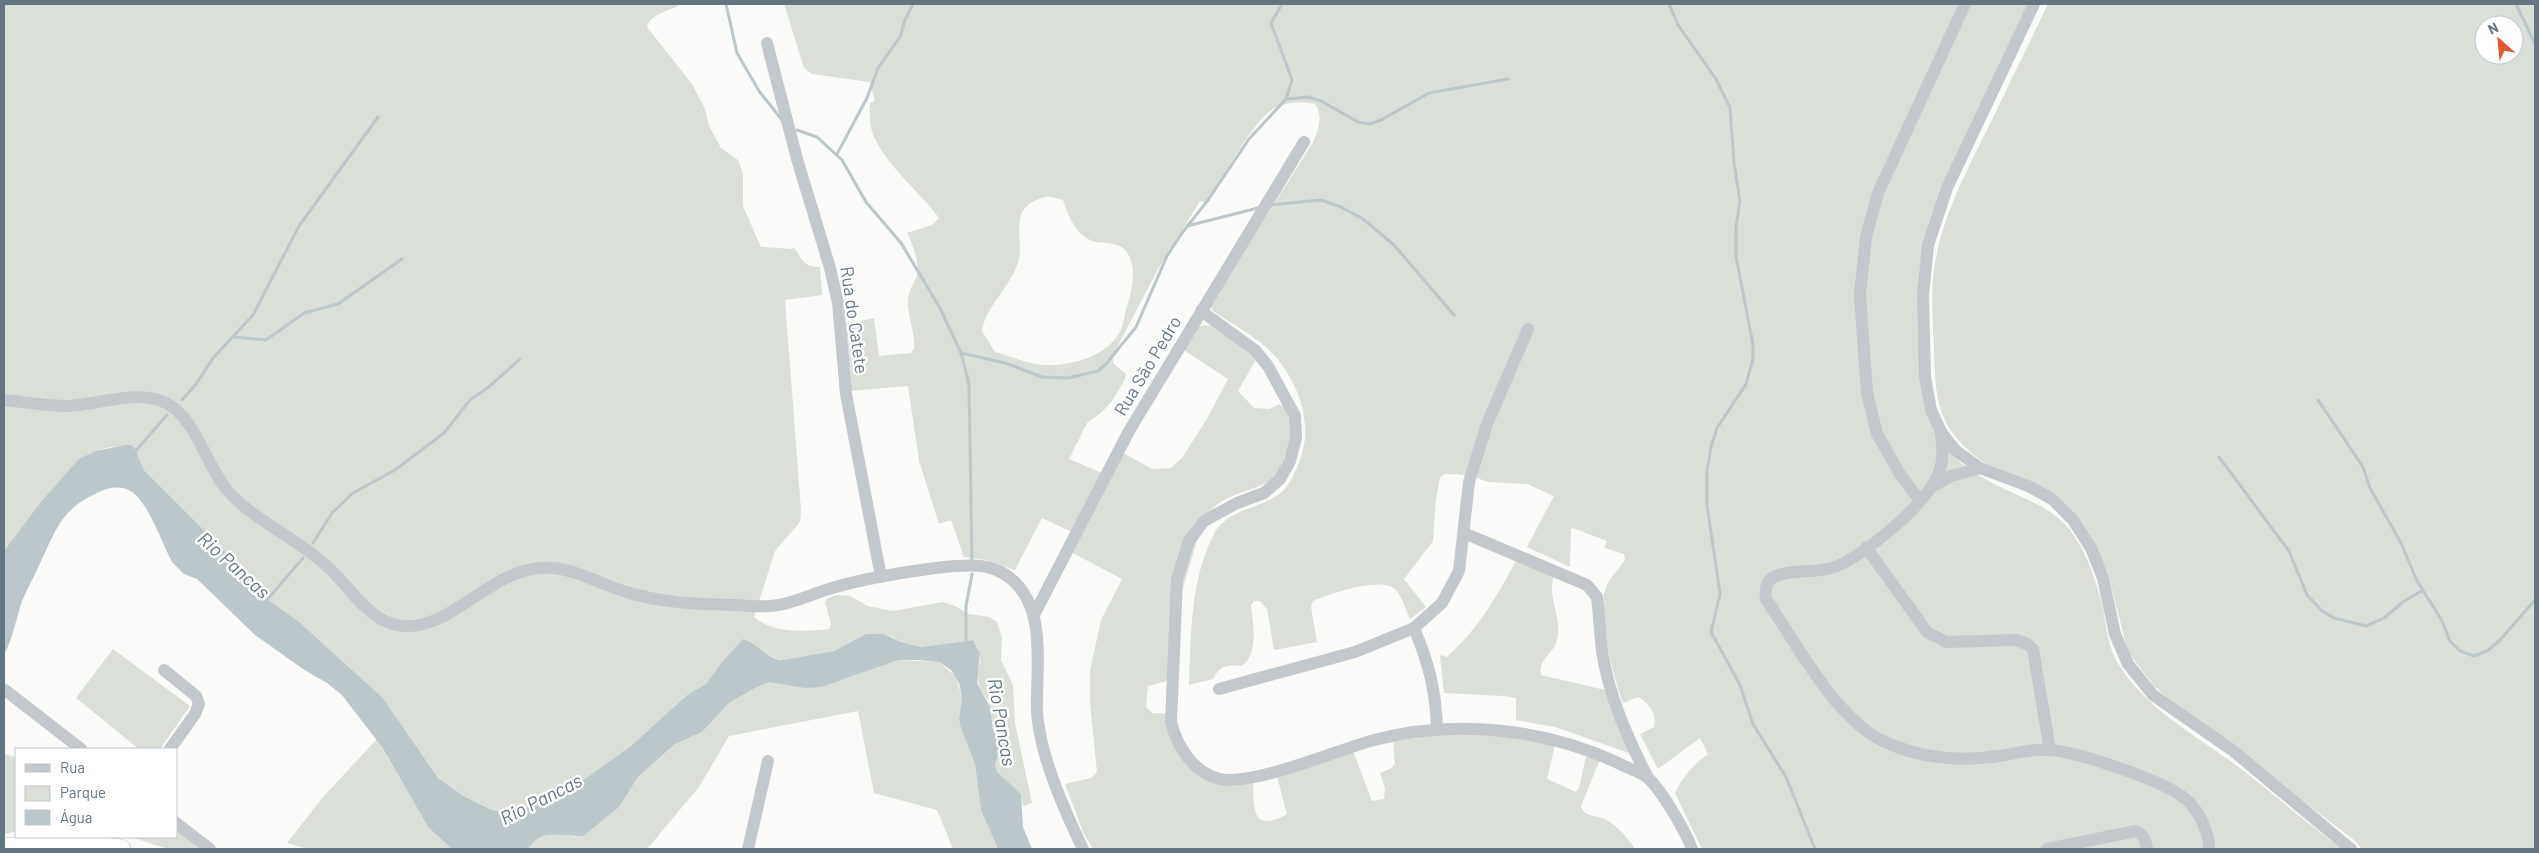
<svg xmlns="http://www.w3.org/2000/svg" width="2539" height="853" font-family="Barlow,sans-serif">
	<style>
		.green { fill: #dadfd7; fill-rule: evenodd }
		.water { fill: #bbc7cb }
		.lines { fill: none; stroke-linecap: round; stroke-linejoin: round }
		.stream { stroke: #bbc7cb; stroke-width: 3 }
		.highway-casing { stroke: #b4b9bd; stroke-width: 20 }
		.minor { stroke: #c3c8cc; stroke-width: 12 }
		.highway { stroke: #fff; stroke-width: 19 }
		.labels { text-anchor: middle; stroke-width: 5; stroke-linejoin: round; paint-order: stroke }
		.street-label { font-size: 18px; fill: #657683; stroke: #fff }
		.water-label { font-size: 19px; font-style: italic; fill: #60757c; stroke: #fff }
	</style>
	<rect width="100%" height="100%" fill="#fafaf8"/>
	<g class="green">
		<path d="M4,4H682C671,10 650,14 647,27L692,84L705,109L709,126L721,148L738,160L743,173V206L761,247L792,249L794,247C801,259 805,268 820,267L822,295L785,300L801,510L800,522L775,551L754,617C773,633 805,632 829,629L831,625L825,602L828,598L837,595L850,596L868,606L893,611L942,602L953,605L969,614L989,617L997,622L1002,638L1001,660L1013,685L1015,723L1032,803L1023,806C1019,781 1004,788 996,771C992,761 1000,754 1000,745C1000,739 995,733 993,727C990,718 991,709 988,701C985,695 978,687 978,681C976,662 987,661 973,640L921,647L901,642L891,636L866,634L834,651L783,660C772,660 755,645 743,640L723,661L706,684L687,695L631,746L572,788L528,807L507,814L490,809L465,797L438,778L383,698L298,621L267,599L217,543L144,470L135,449C117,442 96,450 79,460L4,551Z"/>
		<path d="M784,4H2031L1921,260C1917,287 1918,314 1919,342C1921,406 1926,446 1987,480C2016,497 2048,503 2070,530C2087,552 2097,583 2103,609C2106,627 2108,646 2117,662C2147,711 2199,737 2244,771C2277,797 2308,824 2342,849H1702L1675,793C1683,776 1693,765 1708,754L1700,738L1658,769L1640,734L1654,727C1657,715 1649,702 1638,697L1623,703C1614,677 1595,610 1607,585C1611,576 1620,569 1625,559L1624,554L1604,548L1607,541L1573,528L1571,529L1570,567L1527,547L1554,496L1527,484L1488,482L1468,475L1445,474L1440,477L1436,499L1433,541L1404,579L1426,607L1410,619C1406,610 1402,597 1396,590C1384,575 1328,594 1313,601L1311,607L1317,642L1274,650L1267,609L1260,601H1254L1251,605C1253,625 1259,652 1242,666C1227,665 1220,665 1213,679L1189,685C1191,635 1190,582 1213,536C1226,509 1256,510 1278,495C1291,486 1296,470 1301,457C1313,422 1298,382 1274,355C1258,337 1233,325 1213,311L1210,305L1312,144C1318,131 1324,116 1315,104C1303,101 1288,102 1276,107C1253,119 1222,179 1208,203L1200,201L1157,271L1113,355V363L1126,374L1125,379L1112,401L1102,412L1087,423L1069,459L1102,473L1116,449L1152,469L1171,468L1182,458L1208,417L1228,379L1182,349L1199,326L1211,325L1258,356L1238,391L1254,408L1269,409L1280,404C1303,421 1284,457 1277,477C1252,493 1219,493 1203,520L1178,604L1174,679L1148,686L1146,707L1152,713L1173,714L1180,743L1208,771L1253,779C1254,791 1250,823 1268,821C1275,820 1281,818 1287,814L1276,773L1352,748L1372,801L1384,799L1385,788L1380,773L1390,769L1395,764L1393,738L1484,732L1555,745L1547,779L1576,792L1579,788L1587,752L1599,757V762L1581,806C1584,818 1599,815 1607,820C1619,828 1628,838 1635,849H1093L1084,834L1065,784L1091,778L1097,772L1090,703V671L1101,620L1122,579L1065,549L1072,532L1042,518L1015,570L986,560L964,557L951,520L939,524L919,461L908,386L849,391L841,325L874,318L879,356L911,353L914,348C915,332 908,318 908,302C908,291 912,287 916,278C921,265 913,244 907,233L932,225L939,218C919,190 875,157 870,123C869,117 870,109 870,103L875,101L870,82L812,74L804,68ZM1048,196L1063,200C1068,215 1075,233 1090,240C1103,246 1120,239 1128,254C1137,268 1132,292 1127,306C1124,315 1124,327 1118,335C1103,358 1070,366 1043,365C1028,364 1010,356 995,352L982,331C985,307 1012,286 1019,259C1022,244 1016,225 1022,212C1028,202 1038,199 1048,196Z"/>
		<path d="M2048,4H2535V849H2362L2354,840L2178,707L2154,686L2128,652L2108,573L2089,534L2072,511C2035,491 1982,470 1955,436C1935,412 1935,380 1934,350C1933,321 1930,292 1935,263C1943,216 1966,172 1987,130C2007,88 2028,46 2048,4ZM2484,25H2514V55H2484Z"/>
		<path d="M1518,557L1554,573C1553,579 1551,587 1552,593C1554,609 1561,623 1557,640C1554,654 1538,658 1541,675L1605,690L1631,751L1629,753L1555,727L1516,720V698L1504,696L1444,693L1440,655L1447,657C1480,627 1497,596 1518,557Z"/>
		<path d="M113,649L190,706L160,749H139L76,698Z"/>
		<path d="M899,660L939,662L956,677L962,698L959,719L975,764L981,810L998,849H953L937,810L874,793L858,711L729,736L699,787L647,849H528C538,833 557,831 574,837L619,807L638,777L675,744L702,732L729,703L757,687L770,682L842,680Z"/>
		<path d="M377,739L428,827L452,849H308L287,843L323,797Z"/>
		<path d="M4,754L16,757V832L4,834Z"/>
		<path d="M176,830L216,849H168L131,837H176Z"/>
	</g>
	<path class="water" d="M125,445H131L135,449L144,470L217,543L267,599L298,621L383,698L438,778L465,797L490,809L507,814L528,807L572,788L631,746L687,695L706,684L723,661L743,639C758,644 768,660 783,660L834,651L866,634H884L901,642L921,647L973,640L980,653L977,683L990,707L993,729L999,740L1000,746L995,765L997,772L1021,794L1023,827L1032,849H998L981,810L975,764L961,728L959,719L962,698L959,683L951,670L939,662L917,660H899L821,687L805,688L770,682L757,687L729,703L702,732L675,744L638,777L619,807L583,836C562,837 542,827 528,849H452L428,827L382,747L342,695L327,683L303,669L255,635L197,579L184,574L172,562C162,543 149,504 132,492C123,485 108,487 99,492C63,508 57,527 42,559C36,573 28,587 22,601C16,619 13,638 4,655V551L41,502L79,459L96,451Z"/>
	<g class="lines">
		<g class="stream">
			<path d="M726,4L737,53L759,91L782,120"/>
			<path d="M1669,4L1678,25L1716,79L1730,108L1734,163L1740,201L1736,227V256L1753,345V359L1746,384L1717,428L1711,447L1707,471V505L1720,594L1711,632L1740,685L1753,724L1786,777L1815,849"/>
			<path d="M2516,4L2535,44"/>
			<path d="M1286,99L1308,97L1321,101L1358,122L1369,124L1381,120L1429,93L1508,79"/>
			<path d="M797,130L817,137L842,160L866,202L901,243L940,308L961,353L969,384L972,562"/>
			<path d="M837,154L867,98L878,68L900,37L905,20L913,4"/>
			<path d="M1270,205L1321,200L1341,207L1363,219L1394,245L1454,315"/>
			<path d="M1187,226L1258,208"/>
			<path d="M234,337L266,340L304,313L338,304L402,259"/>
			<path d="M961,353L1005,363L1042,377L1068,378L1098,371L1106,364L1136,327L1167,256L1182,233L1208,200L1249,139L1286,99L1292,80L1271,23L1282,4"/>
			<path d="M182,400L196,384L213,358L253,315L299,226L378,117"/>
			<path d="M2318,400L2363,467L2370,488L2401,543L2417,581L2441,619L2450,641L2460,651L2474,656L2487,651L2500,640L2535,600"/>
			<path d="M133,454L167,415"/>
			<path d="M2219,457L2289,551L2307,595L2322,611L2334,618L2366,626L2384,618L2403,602L2423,590"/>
			<path d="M313,543L332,513L353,493L395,470L444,433L470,400L490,386L520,359"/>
			<path d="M266,601L303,558"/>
			<path d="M966,643V606L972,574"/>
		</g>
		<defs>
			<path id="highway" d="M4,848L56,842L121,849"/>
		</defs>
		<use href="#highway" class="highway-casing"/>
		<g class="minor">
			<path d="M2034,4L1947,188L1928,245L1923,295L1925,377L1931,410L1941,432L1955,450L1980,468L2028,486L2052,499L2073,520L2091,548L2103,578L2115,634L2128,664L2153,695L2232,750L2351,849"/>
			<path d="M767,43L797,159L830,268L838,303L846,394L881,577"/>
			<path d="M1201,311L1255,350L1268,366L1295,416L1296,438L1290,461L1280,479L1264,493L1237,503L1204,521L1189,541L1177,579L1171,722C1177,746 1193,773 1220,779C1254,786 1337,750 1374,740C1454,719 1543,728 1618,763C1627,768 1641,772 1648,778C1662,791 1686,832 1692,849"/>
			<path d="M4,400C25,402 47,406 68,406C97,405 139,389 166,403C196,418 206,465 227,490C255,522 298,538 329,568C347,585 358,604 379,618C386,622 397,626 406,626C452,628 492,570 541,568C571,566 595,582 623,591C660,603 697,604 735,605C747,606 759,607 771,606C793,604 811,594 832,588C862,579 959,560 987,567C992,568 1001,572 1006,575C1046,602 1037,659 1037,701C1036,714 1039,730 1042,743C1050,777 1068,818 1083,849"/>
			<path d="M1941,432C1942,445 1944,457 1940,470C1930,501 1866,555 1835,567C1816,574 1789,568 1772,578C1765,583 1765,591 1766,599C1796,643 1835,718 1883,741C1918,758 1959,762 1998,756C2014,754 2034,748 2050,750C2078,752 2169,782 2188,801C2199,812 2210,834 2209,849"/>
			<path d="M1933,486L1951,476L1980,468"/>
			<path d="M1920,501L1900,474L1877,434L1867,393L1860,295L1866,237L1878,193L1965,4"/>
			<path d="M1464,533L1587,585L1597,597C1599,615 1600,633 1602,651C1609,696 1627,737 1648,778"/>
			<path d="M1866,547L1927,632L1946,642L2016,640L2027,644L2033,649L2050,750"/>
			<path d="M1034,615L1129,431L1304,142"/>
			<path d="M1414,628C1429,664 1436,691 1437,730"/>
			<path d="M164,670L196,696L199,704L195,714L170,749"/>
			<path d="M1219,689L1355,652L1414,628L1442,603L1459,571L1469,482L1487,424L1528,329"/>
			<path d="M5,690L81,749"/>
			<path d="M176,823L210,849"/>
			<path d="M748,849L768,761"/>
			<path d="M2047,849L2136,831C2144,834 2146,841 2147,849"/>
		</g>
		<use href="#highway" class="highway"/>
	</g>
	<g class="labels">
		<g class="street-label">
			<text transform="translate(854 320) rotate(82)" y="6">Rua do Catete</text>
			<text transform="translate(1148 366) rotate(-59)" y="6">Rua São Pedro</text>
		</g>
		<g class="water-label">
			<text transform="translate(234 565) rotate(42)" y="7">Rio Pancas</text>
			<text transform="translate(1002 722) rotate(80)" y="7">Rio Pancas</text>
			<text transform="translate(541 799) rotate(-27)" y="7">Rio Pancas</text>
		</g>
	</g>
	<rect width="2539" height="853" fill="none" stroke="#657683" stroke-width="10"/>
	<rect x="15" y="748" width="162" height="90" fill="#ffffff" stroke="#c1c8cd"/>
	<rect x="25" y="764" width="25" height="8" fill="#c3c8cc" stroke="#c1c8cd"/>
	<text x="60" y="773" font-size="15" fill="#657683">Rua</text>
	<rect x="25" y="786" width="25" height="15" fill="#dadfd7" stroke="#c1c8cd"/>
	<text x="60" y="798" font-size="15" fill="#657683">Parque</text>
	<rect x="25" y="810" width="25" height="15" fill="#bbc7cb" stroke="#c1c8cd"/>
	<text x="60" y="823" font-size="15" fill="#657683">Água</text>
	<g transform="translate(2499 40) rotate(333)"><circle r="24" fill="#ffffff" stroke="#c1c8cd"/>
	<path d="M0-4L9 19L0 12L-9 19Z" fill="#e4572e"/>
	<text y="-8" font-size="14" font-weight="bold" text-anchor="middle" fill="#657683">N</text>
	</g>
</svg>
